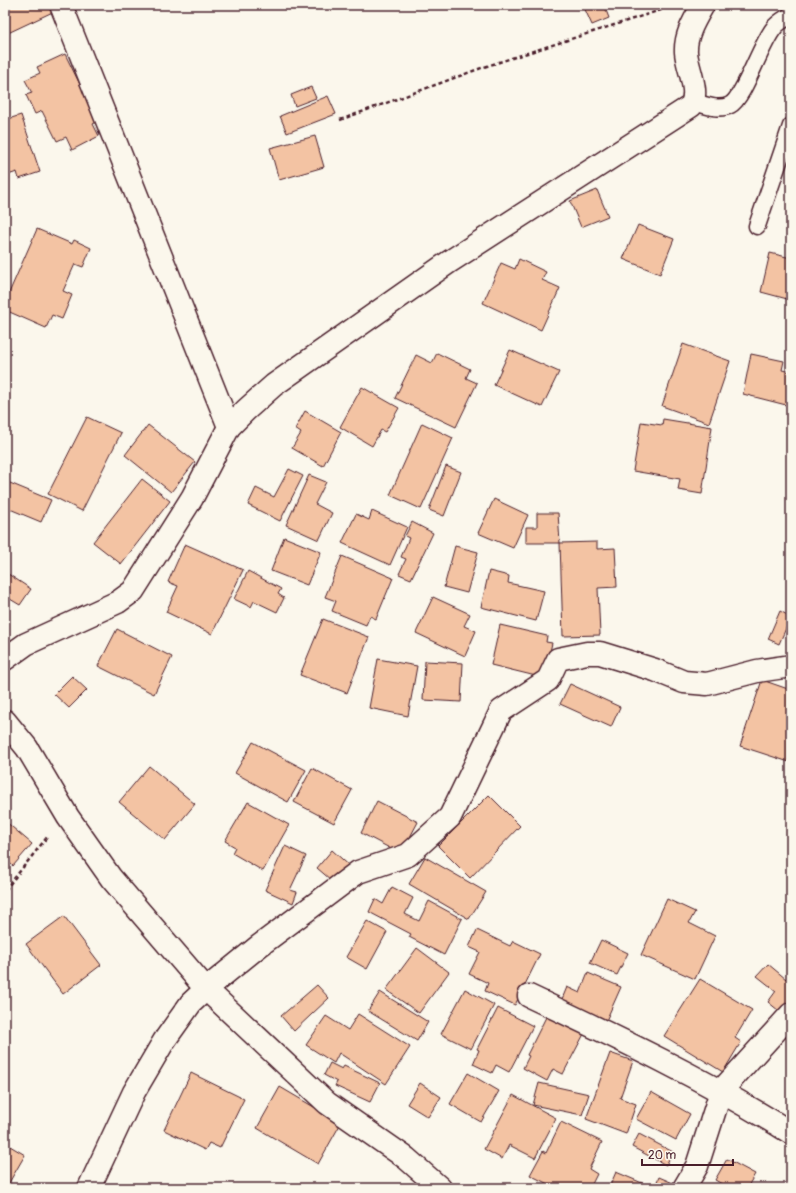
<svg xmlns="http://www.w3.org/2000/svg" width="796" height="1193" font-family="Pangolin,sans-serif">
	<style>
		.building { fill: #f3c3a3; stroke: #4a1f2b }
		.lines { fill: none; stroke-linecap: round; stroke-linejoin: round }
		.service-casing { stroke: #4a1f2b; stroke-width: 19 }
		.minor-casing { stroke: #4a1f2b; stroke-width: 25 }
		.path { stroke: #4a1f2b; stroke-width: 2.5; stroke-dasharray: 4 3; stroke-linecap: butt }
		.service { stroke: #fbf7ec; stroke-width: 16 }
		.minor { stroke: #fbf7ec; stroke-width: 22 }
	</style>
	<rect width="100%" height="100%" fill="#fbf7ec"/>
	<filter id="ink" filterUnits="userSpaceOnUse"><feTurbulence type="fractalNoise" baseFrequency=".025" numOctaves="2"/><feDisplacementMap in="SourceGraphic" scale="8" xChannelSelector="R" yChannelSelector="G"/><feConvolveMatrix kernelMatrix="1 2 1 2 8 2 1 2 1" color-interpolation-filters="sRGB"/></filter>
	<g filter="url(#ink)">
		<g class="building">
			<path d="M5,5H58L59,9L8,33L5,24Z"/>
			<path d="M583,5H604L609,18L592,25Z"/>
			<path d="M65,54L98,121L93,124L99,136L72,150L66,137L57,141L42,111L35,114L26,95L32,93L25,80L40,73L37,67Z"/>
			<path d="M311,87L316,98L295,106L291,95Z"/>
			<path d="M328,96L336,114L287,133L280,116Z"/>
			<path d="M21,115L40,172L19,179L17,172L5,176V120Z"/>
			<path d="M315,136L324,167L279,180L270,148Z"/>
			<path d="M597,190L608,216L581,227L570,201Z"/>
			<path d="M638,225L674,239L660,274L623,259Z"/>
			<path d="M37,229L72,244L74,240L91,248L83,267L75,264L63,291L72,295L62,319L52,315L46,328L5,310V302Z"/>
			<path d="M770,253L791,258V300L761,292Z"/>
			<path d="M519,259L546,272L542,280L560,288L541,330L483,303L501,263L515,269Z"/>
			<path d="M683,344L730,361L709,423L662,406Z"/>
			<path d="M510,350L559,372L542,407L494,385Z"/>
			<path d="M437,353L470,369L466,378L477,383L456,427L395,398L416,355L432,363Z"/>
			<path d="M751,354L784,361L782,370L791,372L790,406L743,394Z"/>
			<path d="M362,387L399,408L385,432L381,430L372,446L340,427Z"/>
			<path d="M305,411L341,432L323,466L292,448L301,433L295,429Z"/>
			<path d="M87,417L121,433L82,511L48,494Z"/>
			<path d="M663,419L712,427L702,494L678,490L680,479L633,471L641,422L662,425Z"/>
			<path d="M422,423L453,438L421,509L390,495Z"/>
			<path d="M148,425L195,462L171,492L125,455Z"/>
			<path d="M446,466L461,472L444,516L429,510Z"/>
			<path d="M289,469L303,476L280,521L248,505L256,488L274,497Z"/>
			<path d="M309,475L326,482L315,504L332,513L319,540L286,525Z"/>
			<path d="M142,479L170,501L121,564L93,542Z"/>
			<path d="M5,481L51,500L41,522L5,507Z"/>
			<path d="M494,499L528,515L513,548L478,533Z"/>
			<path d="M372,511L407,527L390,565L342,543L356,514L369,520Z"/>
			<path d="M537,513H558L560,543H526V527H537Z"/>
			<path d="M412,522L433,533L411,579L399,574L406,559L401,557L409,538L405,536Z"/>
			<path d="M284,537L321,552L307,585L271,571Z"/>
			<path d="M597,542V549L615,548L617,587L598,588L600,635L563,636L560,543Z"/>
			<path d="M185,544L243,570L212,634L166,612L178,586L168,582Z"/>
			<path d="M455,546L478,552L467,593L444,587Z"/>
			<path d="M342,556L393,578L376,619L370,616L366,625L332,611L336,601L325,597Z"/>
			<path d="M248,571L281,589L278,594L284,598L277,612L254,601L251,607L234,599Z"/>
			<path d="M489,571L509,576L508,583L544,591L536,621L481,607Z"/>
			<path d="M5,572L31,589L20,605L5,596Z"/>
			<path d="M433,597L470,614L464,626L476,631L465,656L416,633Z"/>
			<path d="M780,611L791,617L779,644L768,639Z"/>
			<path d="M323,619L369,637L347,693L300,675Z"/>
			<path d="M500,625L547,636L546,642L552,643L544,678L491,665Z"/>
			<path d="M117,629L172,657L154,694L98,666Z"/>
			<path d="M378,659L417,666L408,716L369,708Z"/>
			<path d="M425,661L463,663L461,702L423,700Z"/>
			<path d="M72,676L87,690L69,708L54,694Z"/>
			<path d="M762,680L791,690V755L789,762L740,746Z"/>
			<path d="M570,684L620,707L611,727L560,704Z"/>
			<path d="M253,742L306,770L288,802L235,773Z"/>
			<path d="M149,766L195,804L165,840L119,802Z"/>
			<path d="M312,768L352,790L334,823L294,802Z"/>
			<path d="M489,795L520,826L470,878L438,846Z"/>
			<path d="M377,801L418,822L401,854L361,833Z"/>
			<path d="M248,802L289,825L263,871L232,853L235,847L225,841Z"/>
			<path d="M5,821L32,844L13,866L5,859Z"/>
			<path d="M285,846L306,856L290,890L297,892L293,903L265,890Z"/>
			<path d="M332,850L353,869L338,886L317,868Z"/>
			<path d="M425,857L486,892L469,919L409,884Z"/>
			<path d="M392,887L413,898L405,914L419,921L429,901L462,919L444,955L409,937L411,934L369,912L375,899L383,904Z"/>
			<path d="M667,899L695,912L689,923L715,936L695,979L641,955Z"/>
			<path d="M64,916L101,965L63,994L26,944Z"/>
			<path d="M367,921L387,932L367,969L346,957Z"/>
			<path d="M477,930L510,946L513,941L540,954L515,1005L485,991L488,983L469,974L480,952L469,947Z"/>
			<path d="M601,940L628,953L617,975L590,963Z"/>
			<path d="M417,948L449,972L419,1013L386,990Z"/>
			<path d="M768,964L786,979L791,972V1007L784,1015L768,1002L776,991L757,976Z"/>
			<path d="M588,973L621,987L605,1023L560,1004L567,987L580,993Z"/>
			<path d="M700,979L752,1010L735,1038L741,1042L723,1072L664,1036Z"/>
			<path d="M317,985L329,998L294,1031L281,1016Z"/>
			<path d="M465,989L494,1005L471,1049L441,1034Z"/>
			<path d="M380,992L428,1022L417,1041L368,1011Z"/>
			<path d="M498,1008L533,1026L509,1072L496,1065L492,1073L473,1064L479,1050L477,1049Z"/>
			<path d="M548,1013L585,1032L563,1074L553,1069L547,1081L523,1068L529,1056L527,1055Z"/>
			<path d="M358,1014L410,1047L386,1084L339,1053L334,1063L306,1045L326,1016L348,1030Z"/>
			<path d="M610,1053L633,1061L620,1098L636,1104L626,1134L586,1119Z"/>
			<path d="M330,1063L342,1069L344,1066L380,1083L370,1102L335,1086L337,1082L324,1075Z"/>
			<path d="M191,1073L244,1099L220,1148L209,1143L205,1150L164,1130Z"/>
			<path d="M468,1073L499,1091L481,1122L450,1104Z"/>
			<path d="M420,1083L441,1097L428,1117L407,1104Z"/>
			<path d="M539,1083L589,1094L582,1115L533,1105Z"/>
			<path d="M280,1087L341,1123L318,1164L257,1128Z"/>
			<path d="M651,1092L690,1114L676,1140L636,1119Z"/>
			<path d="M513,1095L556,1118L535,1158L509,1145L502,1159L484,1149Z"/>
			<path d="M791,1103V1124L783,1120Z"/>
			<path d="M561,1122L602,1142L589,1169L597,1174L590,1188H556L530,1175L543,1151L546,1153Z"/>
			<path d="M639,1134L673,1152L666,1165L632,1147Z"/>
			<path d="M5,1143L25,1155L6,1188H5Z"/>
			<path d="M727,1159L755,1174L747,1188H729L715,1180Z"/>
			<path d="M616,1172L654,1188H609Z"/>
			<path d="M659,1177L673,1183L671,1188H654Z"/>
		</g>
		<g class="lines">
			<defs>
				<g id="service">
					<path d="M694,102C705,105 719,111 730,105C744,98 760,45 774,28C778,22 785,19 791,15"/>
					<path d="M757,226L791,126"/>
				</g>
				<g id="minor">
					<path d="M61,5L229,427"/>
					<path d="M5,659L26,644L118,602L133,591L192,498L229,427L246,410L274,385L449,262L691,106C700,91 687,68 686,52C685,35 695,19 703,5"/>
					<path d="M5,721L27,748L68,817L111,878L206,989L327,1103L406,1158L440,1188"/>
					<path d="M529,996C618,1038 707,1080 791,1133"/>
					<path d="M89,1188L134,1092L164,1041L191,1003L206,989L259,946L358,872L408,855L450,817L501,711L548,680L558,659L587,653H600L655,670L684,682L707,684L757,671L791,666"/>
					<path d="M684,1188L697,1166L721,1091L791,1014"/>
				</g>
			</defs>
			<use href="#service" class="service-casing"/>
			<use href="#minor" class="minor-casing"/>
			<g class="path">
				<path d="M340,120L484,67L670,7"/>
				<path d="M5,890L48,836"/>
			</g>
			<use href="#service" class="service"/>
			<use href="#minor" class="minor"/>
		</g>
	</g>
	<rect width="796" height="1193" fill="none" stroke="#fbf7ec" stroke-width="20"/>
	<rect x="10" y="10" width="776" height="1173" fill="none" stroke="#4a1f2b" stroke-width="1.5" filter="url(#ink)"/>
	<path d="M642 1159v6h91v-6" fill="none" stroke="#4a1f2b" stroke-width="2"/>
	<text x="648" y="1159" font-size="12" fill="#4a1f2b" stroke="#fbf7ec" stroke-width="3" paint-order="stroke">20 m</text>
</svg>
